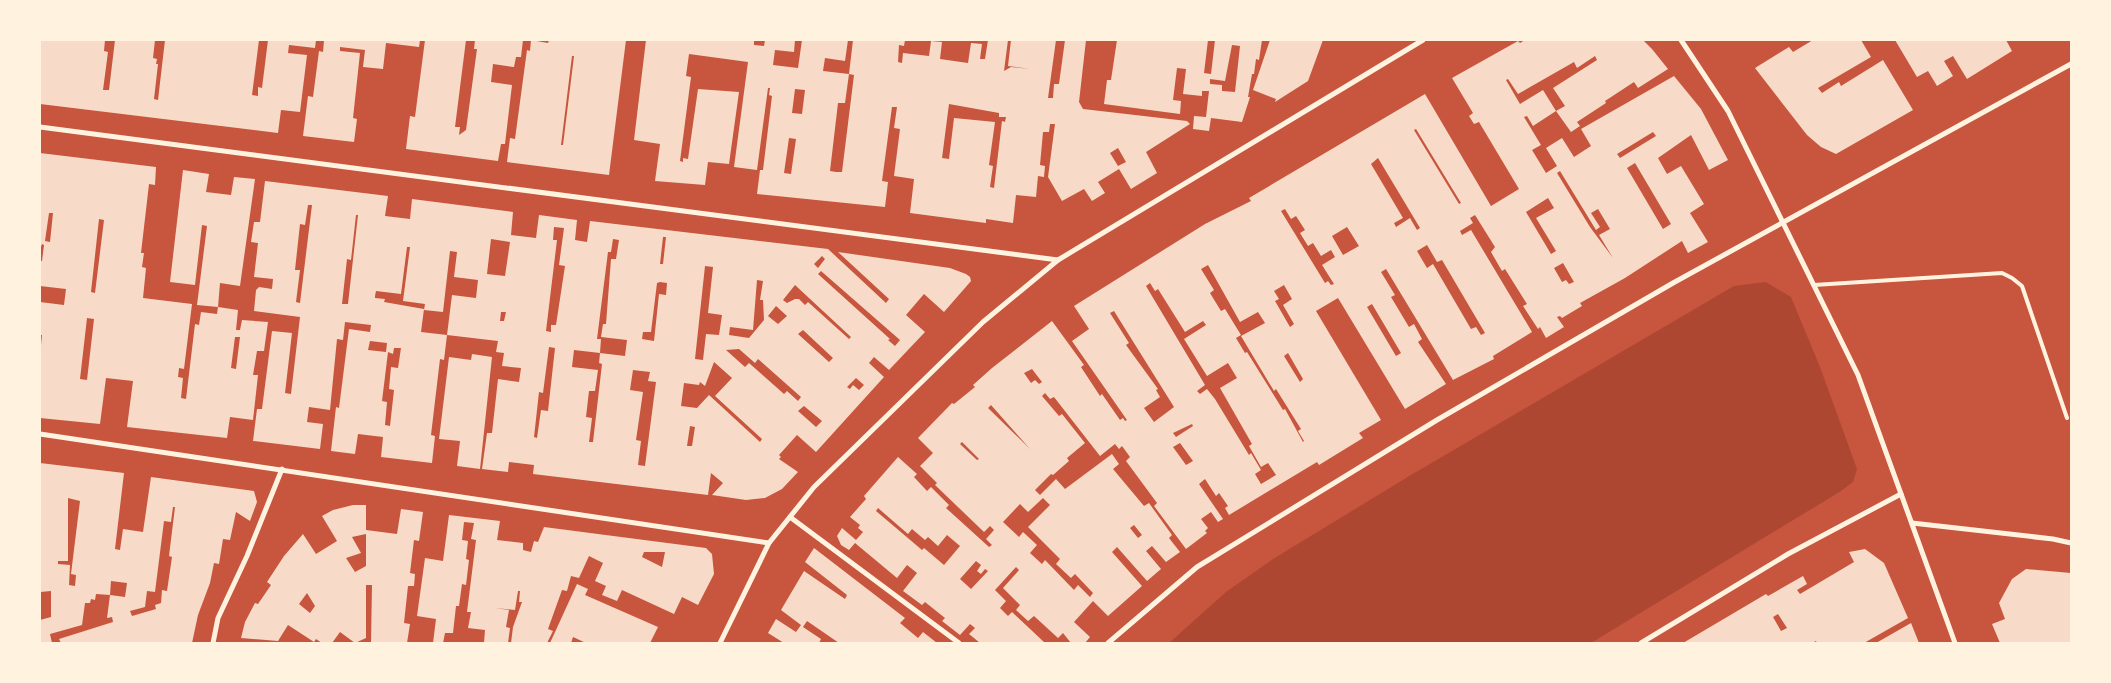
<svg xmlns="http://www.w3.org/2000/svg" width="2111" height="683" font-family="Cabin,sans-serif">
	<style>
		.green { fill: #ae4732 }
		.building { fill: #f7dbc8; fill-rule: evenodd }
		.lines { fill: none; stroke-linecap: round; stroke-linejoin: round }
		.service { stroke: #fff3e0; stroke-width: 4 }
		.minor { stroke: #fff3e0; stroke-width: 5 }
	</style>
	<rect width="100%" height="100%" fill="#c8553d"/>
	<path class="green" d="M1766,282L1791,297L1820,367L1857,469L1853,482L1841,491L1591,643H1169L1226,592L1273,559L1411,475L1734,286Z"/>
	<g class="building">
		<path d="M40,40H105L104,51L108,52L103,90H109L115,40H155L153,58L157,59L156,64H158L154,99L158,100L165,40H259L252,95L258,96V87L262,88L268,40H316L315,48L289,45L288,53L307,55L300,112L281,110L278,133L40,104Z"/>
		<path d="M324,40H420L419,47L386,43L383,69L363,67L365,50L340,47V51L360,53L353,118L357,119L354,142L303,136L308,96L313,97L319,51L323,52Z"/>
		<path d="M425,40H466L455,127H460L459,135L466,130L477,49H474L475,40H523L521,57H516L514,67L493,64L491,82L512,85L505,144H501L498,161L406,149L410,116L415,117Z"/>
		<path d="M531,40L548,43L549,40H626L609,175L507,162L510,138L515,139L527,50L530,51ZM572,56H574L563,145H561Z"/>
		<path d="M646,40H750L754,41V45L764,46L765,40H795L794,52L775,50L773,65L798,68L802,40H848L845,61L825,58L823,71L849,74L845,103H838L830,171L836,172H842L854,75L849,74L853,40H905L904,46L899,45L898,62L902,63L903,53L929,56L931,41L942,42L940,59L968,63L971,43L982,44L980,59H985L988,40H1008L1004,71L1011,67L1030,69L1008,66L1011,40H1056L1048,98H1053L1054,84H1059L1065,40H1086L1079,102L1083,109L1187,121L1190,124L1146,152L1157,173L1131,189L1119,169L1098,182L1105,193L1092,201L1084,189L1062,201L1048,177L1055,124H1050L1049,132H1043L1040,165L1045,166L1044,177L1038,176L1036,197L1016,195L1013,223L986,219V223L910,213L914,179L894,176L900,129L894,128L897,107H892L882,181L888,182L885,207L757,194L760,170H763L772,96L769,95L770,88H768L757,170L734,167L748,62L689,54L686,76L691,77L680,161L683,162V158L688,159L698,89L739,92L729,164L708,162L705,185L655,181L660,144L634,140ZM795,89L805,90L802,114L792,113ZM949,104L999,113V117H1006L1005,122L1002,121L994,188L990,187L993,166L989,165L995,122L954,118L949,159L942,158ZM789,138L796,139L791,174L784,173ZM1118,148L1126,162L1118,166L1110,153Z"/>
		<path d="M1117,40H1208L1204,73L1211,74L1215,40H1262L1259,60L1256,59L1254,74H1252L1248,97H1250L1242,122L1211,118L1209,131L1193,129L1194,116L1206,117L1209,91H1202V96L1183,94L1186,69L1177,68L1173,100L1181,101L1180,114L1104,104L1107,80H1111ZM1232,45L1240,46L1235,92L1222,91V85L1210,84V79L1225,81Z"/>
		<path d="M1270,40H1323L1308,81L1275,102L1276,99L1253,90Z"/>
		<path d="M1525,40H1643L1652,49L1668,69L1638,88L1634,82L1605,101L1606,103L1577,122L1580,126L1571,132L1556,111L1565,106L1553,88L1597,60L1595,56L1577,68L1574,62L1518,94L1508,79L1506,80L1520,104L1543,90L1556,111L1533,126L1527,116L1524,117L1541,145L1532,150L1546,173L1557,166L1546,148L1562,138L1574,157L1591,146L1581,129L1674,76L1701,109L1728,160L1709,170L1691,135L1658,158L1667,174L1681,166L1704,204L1690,213L1708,242L1688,253L1682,241L1625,278L1580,303L1582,306L1562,318L1560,316L1557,317L1564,327L1546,338L1540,327L1538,329L1523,306L1527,304L1505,269L1502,271L1491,252L1495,247L1475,215L1470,218L1473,223L1460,231L1462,235L1471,230L1532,332L1493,356L1494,359L1453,380L1386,269L1381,272L1395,295L1391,297L1409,327L1414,324L1422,339L1418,342L1446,384L1405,409L1338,298L1316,311L1381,420L1359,433L1363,438L1319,465L1317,462L1229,515L1225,508L1228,506L1219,493L1216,496L1205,479L1199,484L1223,519L1218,522L1211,512L1201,519L1208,528L1205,531L1207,533L1186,549L1154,506L1157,503L1126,461L1130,457L1122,446L1119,449L1115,444L1100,456L1054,397L1050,399L1045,393L1042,396L1059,416L1062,414L1085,443L1067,458L1069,461L1053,475L1051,474L1035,490L1040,495L1056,479L1065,489L1112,454L1119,464L1113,469L1144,506L1149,503L1172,535L1169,538L1180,552L1166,562L1152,546L1146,551L1161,569L1147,581L1117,547L1112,552L1142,586L1108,616L1093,601L1074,622L1090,637L1085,643H1071L1063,633L1058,638L1034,616L1028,621L1016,610L1020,605L1003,588L1019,570L1016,567L995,590L1006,601L1000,608L1008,616L1012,612L1045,643H980L969,634L975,628L970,624L960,635L942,621L945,618L925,602L922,605L903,591L917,573L907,565L897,578L855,543L849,550L841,545L837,536L842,528L856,540L863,532L858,528L860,525L850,517L866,499L864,496L898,457L917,474L914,477L927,491L931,487L949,505L946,508L989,547L992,545L986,539L994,530L990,526L984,532L935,485L937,483L920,466L933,453L918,438L952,403L954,404L975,387L973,385L992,368L1052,321L1084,365L1081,367L1100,396L1102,394L1120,420L1123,418L1125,421L1127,420L1072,341L1089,329L1074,306L1205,224L1251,201L1249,198L1425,94L1491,206L1519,189L1479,122L1474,124L1469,116L1473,113L1452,78L1518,41L1520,43ZM1416,129L1461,203L1459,204L1414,130ZM1653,132L1656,136L1620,158L1617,154ZM1378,158L1420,228L1417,230L1410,218L1396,227L1394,223L1403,218L1371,164ZM1635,163L1671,224L1663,229L1627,168ZM1560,171L1596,230L1600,227L1591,213L1598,209L1610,229L1599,235L1613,258L1590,227L1557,173ZM1548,198L1554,208L1536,218L1556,251L1551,254L1526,212ZM1285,209L1291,219L1296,216L1305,230L1300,233L1308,246L1313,243L1321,256L1331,250L1335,257L1322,265L1334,284L1331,285L1328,281L1325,283L1281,211ZM1347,227L1359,246L1343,255L1332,236ZM1427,245L1437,262L1442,260L1485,333L1481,335L1476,327L1471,329L1433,264L1427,268L1417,251ZM1563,263L1574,282L1569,284L1566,280L1562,282L1554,268ZM1208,265L1240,322L1258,312L1265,323L1241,336L1274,391L1276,389L1301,429L1298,431L1304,441L1303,442L1285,409L1283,410L1247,352L1245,353L1236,338L1241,335L1225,309L1221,311L1210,293L1214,290L1201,269ZM1150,283L1155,291L1158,289L1185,332L1203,321L1206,325L1184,339L1207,376L1228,363L1237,378L1220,388L1252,444L1249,446L1261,467L1268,463L1276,475L1261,484L1255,474L1261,470L1251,453L1249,455L1215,399L1207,389L1200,394L1197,391L1205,385L1146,286ZM1284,285L1292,299L1283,305L1294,324L1290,327L1275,301L1279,299L1274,291ZM1372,304L1401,353L1396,356L1367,307ZM1114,311L1174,407L1154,422L1144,408L1160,397L1156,390L1158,389L1126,345L1129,343L1110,313ZM1288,353L1303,379L1300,382L1284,356ZM1032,369L1042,382L1039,384L1035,380L1031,383L1024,373ZM991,405L1030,449L988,408ZM1192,424L1193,426L1176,437L1173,433ZM962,442L979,459L977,460L960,444ZM1180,443L1193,461L1186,465L1173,447ZM1043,498L1050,505L1028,527L1060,559L1056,564L1071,578L1075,574L1093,593L1090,597L1078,585L1074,590L1045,560L1042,564L1030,553L1037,545L1023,532L1019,537L1003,522L1020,504L1028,512ZM878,508L908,534L912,529L925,540L928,537L938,546L947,535L960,546L944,565L924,548L922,550L876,511ZM1134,525L1142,535L1138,538L1130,528ZM976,561L981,565L977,571L981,574L985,569L988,571L971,589L960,579Z"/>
		<path d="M1813,40H1861L1871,57L1818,88L1822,93L1839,82L1841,86L1883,60L1913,110L1836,154L1821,147L1807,135L1755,68L1789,47L1793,52Z"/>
		<path d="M1895,40H2006L2012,51L1967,79L1953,56L1944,61L1953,76L1937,86L1928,71L1917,77Z"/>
		<path d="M40,153L156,167L155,185L149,184L141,253H144L142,267L146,268L143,298L192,304L184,369L179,368L178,377L183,378L181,398L186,399L195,324L199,325L201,312L217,314L218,307L238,310L236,330H240L242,320L268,322L264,351H257L253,375H258L253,420L230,417L227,438L127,427L133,381L106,378L100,424L40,418V355L42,335H40V302L64,305L66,289L40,286V261H42L44,245L42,244L40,249ZM49,213H53L50,242L45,241ZM99,219L104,220L95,293L91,292ZM87,318L94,319L87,380L80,379ZM235,337H240L236,369L231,368Z"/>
		<path d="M183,170L209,174L206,192L231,195L234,177L255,179L240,286L220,283L218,307L197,305L207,226L202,225L195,285L170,282Z"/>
		<path d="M265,181L388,196L385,216L410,219L412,199L513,212L511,235L536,238L539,215L577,220L575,240L587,242L590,221L828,249L886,303L889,299L838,252L950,268L966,274L970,277L971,281L944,312L924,294L906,315L925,332L889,370L874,357L869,363L884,377L816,452L797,435L779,455L781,457L779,459L798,472L782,489L765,498L746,500L712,495L723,483L711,473L708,495L533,474L534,465L509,462L508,472L482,469L487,433H492L498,379L519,382L521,368L502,366L504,353L496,352L498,341L447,335L452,295L476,298L478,280L454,277L457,252L450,251L443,312L424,310L425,304L403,301L410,247H407L401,294L376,291L375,296V298L385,299L384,302L424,309L421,332L447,335L444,360L440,359L431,435L435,436L432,463L381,457L383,437L358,434L355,454L331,451L336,407L339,408L349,329L370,332L371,325L345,322L343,340L337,339L330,410L309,407L307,422L323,424L320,449L253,441L257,409H262L272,331L292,333L285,393L291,394L300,317L254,311L256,290L259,287L272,289L273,279L254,277L258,243L251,242L254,222H260ZM308,205H312L300,303L296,302L300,270H295L300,224L305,225ZM356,215H358L348,304H342L347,259L351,260ZM554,227L564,228L559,265L565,266L556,325H551V332L546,331L557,240H553ZM663,237H666L663,264H660ZM491,239L510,242L505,276L487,274ZM613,239L619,240L616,259H611L606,324H603L601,337L627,340L625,356L600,353L599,363L602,364L593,442H589L592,418L586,417L589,391H595L598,370L572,367L574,350L600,353L601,339H597L608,252H611ZM822,256L825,259L818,268L814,264ZM705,266L713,267L708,313L722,315L719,335L706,334L703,360L695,359ZM821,271L900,340L895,346L888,340L890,339L818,274ZM757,280L763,281L760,300H763L764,320L749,338L729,335L730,327L753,330ZM660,282L667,283L666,295L659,294L654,341L642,339L643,332H651L657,283ZM795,285L851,337L849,339L808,302L805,305L799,299H795L787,303L783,300ZM776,306L787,316L778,324L768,316ZM501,312H506L504,321H500ZM803,330L833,358L829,362L798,334ZM370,341L387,343L386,352L368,350ZM549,347L555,348L548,411L541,410L537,438L534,437L539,392L543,393ZM394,348H401L398,368L391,367L389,389L394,390L390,426L385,425L387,402L382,401L388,352L393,354ZM739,349L755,363L758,359L801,397L798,401L787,391L784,394L749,363L745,367L726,350ZM714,362L732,378L715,396L762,439L760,442L709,395L697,408L681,406L684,383L699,385L700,382L705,386ZM633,370L650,372L648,381L656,382L645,466L638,465L641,441L636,440L643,392L630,390ZM856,378L864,385L859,390L853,385L850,389L847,387ZM804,406L822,421L816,427L798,411ZM690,426L695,427L692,446H687Z"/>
		<path d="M472,354L492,357L480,469L457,466L460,441L439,439L449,357L471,360Z"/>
		<path d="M40,463L124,473L115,549L120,550L123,529L143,532L151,477L254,491L257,502L250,521L236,512L230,540L223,539L219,564L214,563L210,583L198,615L192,643H61L59,639L113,622L112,617L107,618L110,595L125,597L127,583L111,581L110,595L96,594L95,600L91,599L90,603H85L82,625L50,634L52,643H40V620L51,617V591L40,592ZM68,498L80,501L71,574L76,575L75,586L69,585L70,565L58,564V561H68ZM173,507H175L169,556L172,557L167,591L162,590L161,603L155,605L156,609L132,616L130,611L145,607L147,591L155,592L164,521L171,522Z"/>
		<path d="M353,505H366V530L397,534L401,509L423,512L419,541L414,540L410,573L415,574L414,586H408L404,623L410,624L407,643H371L372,585H366V638L355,643L340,632L332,643H322L316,639L314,642L288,625L278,641L241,638L245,622L255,603L258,604L271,585L267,582L284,556L303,534L316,554L337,541L322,516L333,510ZM366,534V566L355,572L346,558L361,553L352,537ZM307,593L315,606L310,613L299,604Z"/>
		<path d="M449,515L500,521L497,540L523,543V550L531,552L534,541L538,542L544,527L706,548L712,554L714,574L698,605L682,597L674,614L622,590L617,601L602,595L606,586L595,581L603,563L589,556L579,578L571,576L567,591L562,590L548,629L553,631L547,643H511L513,627L522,602H519L520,591H518L515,610L495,608L509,610L506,627L510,628L508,643H484L485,630L468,628L471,612H467L476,540L471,539L474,523L464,522L462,540L468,541L466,559L469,560L466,585L462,584L459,606H456L453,633H445L443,643H433L436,619L417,616L425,558L443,561ZM644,552H665L662,567L642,557Z"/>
		<path d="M814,548L905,618L900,623L918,638L923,632L937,643H839L807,621L803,627L821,639L819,643H784L768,633L776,619L796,632L801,625L781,610L804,571L845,599L847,595L805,562Z"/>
		<path d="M1865,549L1884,563L1908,618L1864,643H1817L1816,641L1812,643H1683L1766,594L1768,596L1803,576L1807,584L1797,590L1800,594L1854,562L1849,552ZM1778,614L1787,628L1781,631L1773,617Z"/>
		<path d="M2026,569L2071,573V643H2000L1992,624L2005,619L1999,603L2012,579Z"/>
		<path d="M577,584L588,589L585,595L658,627L650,643H586L573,637L571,643H550Z"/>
		<path d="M1911,623L1919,643H1876Z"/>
	</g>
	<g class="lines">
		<path class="service" d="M1814,285L2002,273L2012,278L2022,286L2067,418"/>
		<g class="minor">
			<path d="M1681,40L1728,111L1858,375L1955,643"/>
			<path d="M40,127L1058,260"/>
			<path d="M40,434L769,543"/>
			<path d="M790,517L959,643"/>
			<path d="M1912,523L2053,539L2071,543"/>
			<path d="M213,643L218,618L247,556L282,469"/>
			<path d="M720,643L769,543L814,487L983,322L1058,260L1423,40"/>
			<path d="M1108,643L1197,567L1437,420L1673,283L2071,64"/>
			<path d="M1641,643L1788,554L1901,494"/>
		</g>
	</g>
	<rect width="2111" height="683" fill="none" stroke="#fff3e0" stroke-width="82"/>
</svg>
